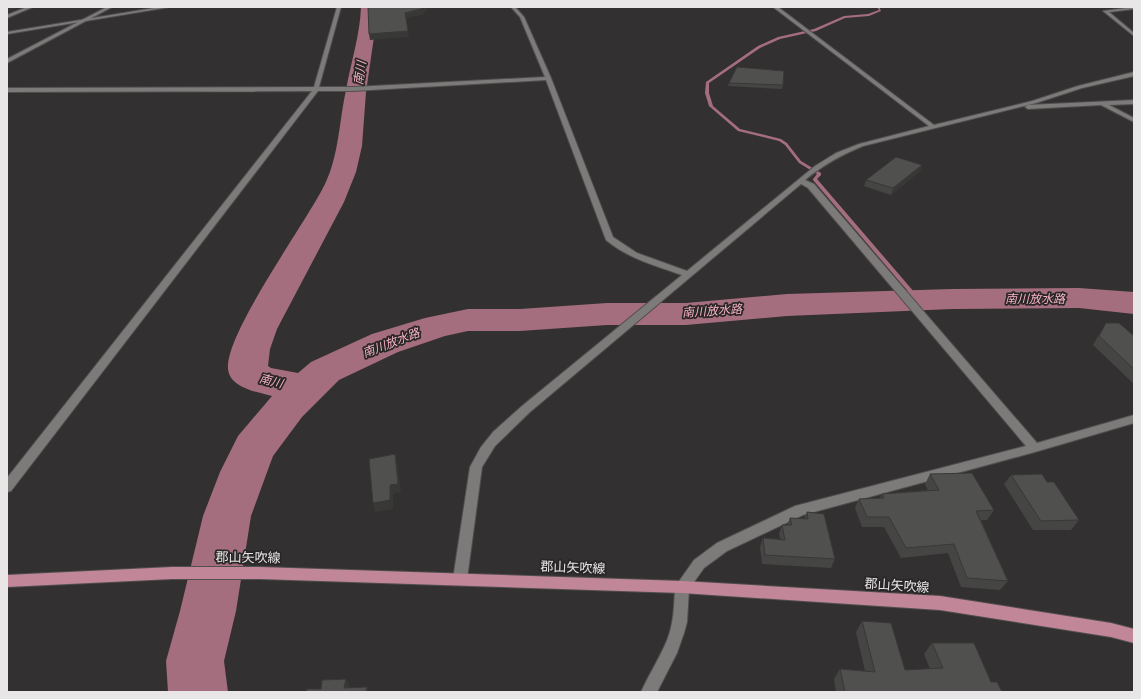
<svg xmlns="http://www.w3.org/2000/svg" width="1141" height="699" font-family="'Roboto Serif','Noto Sans JP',serif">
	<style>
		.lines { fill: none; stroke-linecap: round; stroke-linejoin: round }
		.stream { fill: #a46e7e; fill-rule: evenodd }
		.river { fill: #a46e7e; fill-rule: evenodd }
		.minor-casing { stroke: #514e4f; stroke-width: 2 }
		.tertiary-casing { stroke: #514e4f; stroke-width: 2 }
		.primary-casing { stroke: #514e4f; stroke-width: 2 }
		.minor { fill: #7d7a7a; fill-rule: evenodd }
		.tertiary { fill: #7d7a7a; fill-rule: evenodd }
		.primary { fill: #c18698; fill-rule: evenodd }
		.wall { fill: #454644 }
		.shaded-wall { fill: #383937 }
		.building { fill: #50514f; stroke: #383937 }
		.labels { text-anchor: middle; stroke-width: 3.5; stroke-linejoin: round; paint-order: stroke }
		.water-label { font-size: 12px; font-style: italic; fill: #f7b3c6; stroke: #292627 }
		.near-street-label { font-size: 13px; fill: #e9e6e7; stroke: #292627 }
	</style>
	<rect width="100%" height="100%" fill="#333031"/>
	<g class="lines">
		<path class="stream" d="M877,7H879L881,11L869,16L845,18L816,31L780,39L760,48L709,83V93L713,106L740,129L781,139L787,143L801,161L821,173V175L817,179L921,300L922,301L919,303L917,302L813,180V179L817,174L799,163L785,145L779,141L738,131L709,106L705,93L706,82L758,46L778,37L814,29L844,16L868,14L879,10Z"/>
		<path class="river" d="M361,7H377V16L366,92L362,146L356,172L344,202L277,329L270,349L268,366L271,368L298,373L311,362L372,334L425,318L468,309H520L607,303H686L787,294L952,289L1079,288L1134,292V314L1079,308L952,309L787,316L686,325H607L520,331H468L445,336L398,352L339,380L302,417L273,456L251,516L236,611L224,661L228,692H168L166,661L180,611L203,516L220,472L238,436L272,396C257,392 230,388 228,369C225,333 306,223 325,184C339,155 339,122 346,90C351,62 360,35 361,7Z"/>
		<defs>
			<g id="minor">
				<path d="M27,7H33L7,18V15Z"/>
				<path d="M160,7H170L7,34V32Z"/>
				<path d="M337,7H341L319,87H353L545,77L520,17L511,7H515L524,17L551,78L613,237L637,253L687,271L815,166L836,153L859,144L929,126L773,7H778L934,125L1032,101L1078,86L1134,72V76L1082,88L1036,103L863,146C841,155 823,165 805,180L814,184L1037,443L1134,415V423L1035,452L803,515L727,551L704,568L689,589L687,622L684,633L677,653L657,692H641C648,676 658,661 665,645C674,626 674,607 675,587L694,560L717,543L795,506L1026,446L808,188L801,184L530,412L495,446L482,467L467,579L465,583L460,585L455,583L453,579L470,467L481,447L493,432L522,406L682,275C656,266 627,258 606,240L546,80L353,91H318L11,491L7,492V478L312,91L7,92V88L314,87Z"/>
				<path d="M1134,7V9L1109,12L1134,33V36L1103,11Z"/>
				<path d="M1134,100V104L1109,105L1134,118V122L1101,105L1028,109L1025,107L1028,105Z"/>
			</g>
			<path id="tertiary" d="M107,7H112L7,63V59Z"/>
			<path id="primary" d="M172,567H260L682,581L940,596L1111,623L1134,629V643L1111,637L940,610L682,593L260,579H172L7,587V575Z"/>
		</defs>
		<use href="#minor" class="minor-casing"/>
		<use href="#tertiary" class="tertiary-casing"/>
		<use href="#primary" class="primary-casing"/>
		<use href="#minor" class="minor"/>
		<use href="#tertiary" class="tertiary"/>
		<use href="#primary" class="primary"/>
	</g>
	<g class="wall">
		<path d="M729,83L783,85L782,89L728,86Z"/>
		<path d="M922,165L920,171L891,195L864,186L866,180Z"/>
		<path d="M1106,323L1134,336V384L1093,345Z"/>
		<path d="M930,474L994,510L987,520H981L1008,581L1000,590L961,587L948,553L901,558L884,527H862L855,508L859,499L880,498L882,494L928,490L925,484Z"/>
		<path d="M1011,475L1047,482L1079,520L1071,530H1033L1004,484Z"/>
		<path d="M807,512L835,559L831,568L762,564L760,547L763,538L780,539L779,534L782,525H787L790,518L804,519Z"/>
		<path d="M862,621L905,670L930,669L924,654L932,643L991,682L1002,692H836L834,679L840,669L865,671L856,632Z"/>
	</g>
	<g class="shaded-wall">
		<path d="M10,7H20L7,12V8Z"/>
		<path d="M423,7H429L422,15L405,18V13Z"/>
		<path d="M408,31L409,37L370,40L369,34Z"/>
		<path d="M922,165L920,171L891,195L893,188Z"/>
		<path d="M395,454L397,462L401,492L393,494V509L375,512L373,503L390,485Z"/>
		<path d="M346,679L350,688H344Z"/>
		<path d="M367,687L370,692H366Z"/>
	</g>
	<g class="building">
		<path d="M368,7H423L421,9L405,13L408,31L369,34Z"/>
		<path d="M737,67L784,71L783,85L729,83Z"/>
		<path d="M896,157L922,165L893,188L866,180Z"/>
		<path d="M1106,323H1119L1134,336V369L1099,336Z"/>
		<path d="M395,454L398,484L390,485V500L373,503L369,459Z"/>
		<path d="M972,473L994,510L976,511L1008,581L967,578L954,544L906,548L889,517H867L859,499L884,498L882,494L939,490L930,474Z"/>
		<path d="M1042,474L1047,482H1054L1079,520L1041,521L1011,475Z"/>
		<path d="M807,512L824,514L835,559L765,555L763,538L785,540L782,525H792L790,518L808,519Z"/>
		<path d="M862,621L891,623L905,670L943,668L932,643H974L991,682H997L1002,692H845L840,669L875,672Z"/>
		<path d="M346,679L344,688L367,687L366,692H306L307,689H321L322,680Z"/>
	</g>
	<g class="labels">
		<g class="water-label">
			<text transform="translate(360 73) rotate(-82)" y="4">南川</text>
			<text x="1035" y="303">南川放水路</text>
			<text transform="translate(712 311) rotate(-4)" y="4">南川放水路</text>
			<text transform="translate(391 343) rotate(-21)" y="4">南川放水路</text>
			<text transform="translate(271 381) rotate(14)" y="4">南川</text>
		</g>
		<g class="near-street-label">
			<text transform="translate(248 557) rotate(1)" y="5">郡山矢吹線</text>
			<text transform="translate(573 567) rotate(2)" y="5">郡山矢吹線</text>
			<text transform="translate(897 585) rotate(4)" y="5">郡山矢吹線</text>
		</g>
	</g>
	<rect width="1141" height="699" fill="none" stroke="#e9e6e7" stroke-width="16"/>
</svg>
